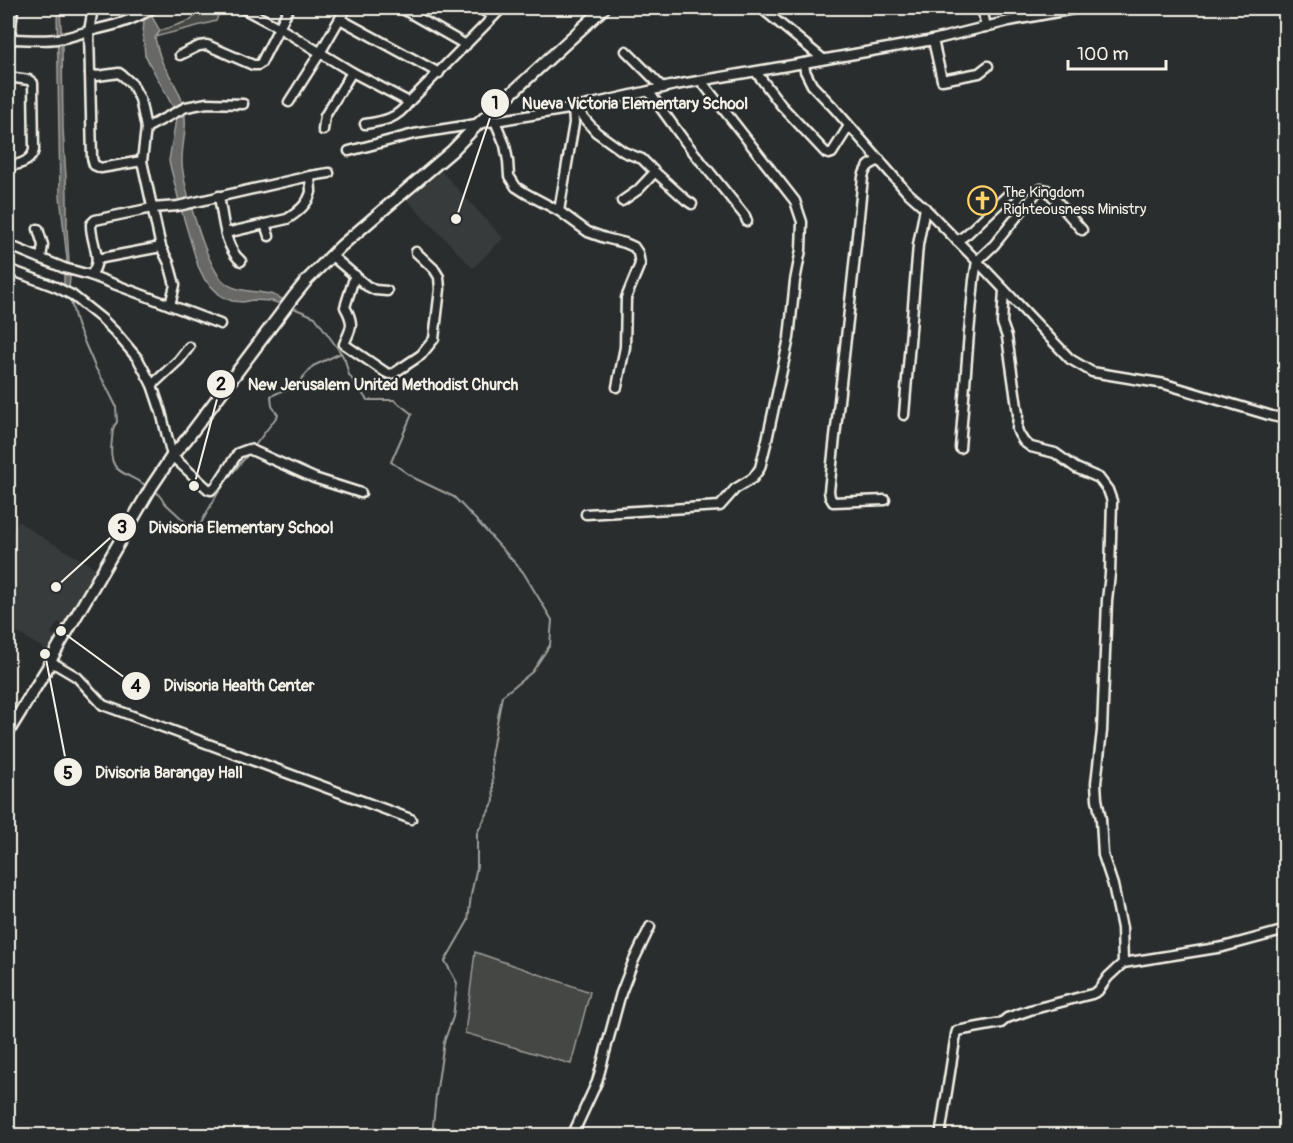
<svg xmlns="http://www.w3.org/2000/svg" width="1293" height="1143" font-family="Pangolin,sans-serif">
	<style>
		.built { fill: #373a3a }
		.green { fill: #444645; stroke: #9c9c96; stroke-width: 1.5 }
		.water { fill: #676866; stroke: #9f9f9a; stroke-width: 1.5 }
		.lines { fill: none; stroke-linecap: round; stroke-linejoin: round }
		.stream { stroke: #9f9f9a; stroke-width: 2 }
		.minor-casing { stroke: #f4f1e8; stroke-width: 13 }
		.major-casing { stroke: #f4f1e8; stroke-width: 15 }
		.minor { stroke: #2a2d2e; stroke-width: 8 }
		.major { stroke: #2a2d2e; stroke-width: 10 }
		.labels { text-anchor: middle; stroke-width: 4.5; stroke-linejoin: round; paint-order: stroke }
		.poi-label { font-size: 15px; fill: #f4f1e8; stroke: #2a2d2e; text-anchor: start }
		.leader { fill: none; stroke: #f4f1e8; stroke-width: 2 }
		.callout-dot { fill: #f4f1e8; stroke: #2a2d2e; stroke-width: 2 }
		.mark-label { font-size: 18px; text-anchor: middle; font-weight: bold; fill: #111 }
		.callout-label { font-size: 16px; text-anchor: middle; font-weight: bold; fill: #f4f1e8; stroke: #2a2d2e; stroke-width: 4.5; stroke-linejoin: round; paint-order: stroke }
	</style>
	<rect width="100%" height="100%" fill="#2a2d2e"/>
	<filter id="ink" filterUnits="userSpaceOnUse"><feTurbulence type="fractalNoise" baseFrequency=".0167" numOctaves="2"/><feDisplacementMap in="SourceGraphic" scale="12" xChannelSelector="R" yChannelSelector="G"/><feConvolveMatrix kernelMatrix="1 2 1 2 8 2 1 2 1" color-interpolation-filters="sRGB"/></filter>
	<g filter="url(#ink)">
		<g class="built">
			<path d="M441,171L503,238L473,268L407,200Z"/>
			<path d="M18,521L42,537L87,563L104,574L70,629L58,622L51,633L61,639L52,654L18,633L17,634L8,628V539Z"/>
		</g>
		<g class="green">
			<path d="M201,8H221L216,21L155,37L160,31L191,20Z"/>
			<path d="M475,952L590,992L571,1064L465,1033Z"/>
		</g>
		<g class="water">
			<path d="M57,8H60L62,47L63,128L67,194V229L70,279L69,288L64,286V275L67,259L60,196Z"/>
			<path d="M137,8H147L160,31L155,38C157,47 159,55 163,64C170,77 180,90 183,105C189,128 181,143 182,164C184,188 206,263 222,280C235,293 254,290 270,294C276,295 281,299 287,301L282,305L272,301L252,300L243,302L232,301L221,296L205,280L198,266L181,209L169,161L176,119L173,107L145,55L143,34L144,21Z"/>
		</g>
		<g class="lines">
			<g class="stream">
				<path d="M70,298L77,325L96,369L104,382L116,406L117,422C112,428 113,431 112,439C107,474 122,470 147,486"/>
				<path d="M291,307L315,317L341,353L345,360L349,375L367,400H394L412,414L391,462L414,478L454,497L478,522L523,572L552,620L550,645L532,672L502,696L491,755L494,801L477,833V866L471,895L468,921L445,961L457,983L453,1017L444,1042L436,1095L432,1136"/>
				<path d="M253,448L278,415L272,406L271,396L282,391L293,389L313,366L341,353"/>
				<path d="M155,490L165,503L196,532L223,484L250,452"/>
			</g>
			<defs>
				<g id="minor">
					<path d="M93,8L89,31L92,158L94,165L101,168L142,161"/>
					<path d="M242,8L278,27L352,72L409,102"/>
					<path d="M401,8L466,45"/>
					<path d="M478,8L494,16"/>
					<path d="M761,8L823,59"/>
					<path d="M982,8L986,27"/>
					<path d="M1079,8L1009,21L933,40L804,63L805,71L812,85L834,108L906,191L925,208L977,261L1070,359L1092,372L1165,384L1272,416L1286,419"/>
					<path d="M340,19L439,73"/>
					<path d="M10,39C26,39 42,41 57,39C68,38 78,34 89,31C112,26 133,21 153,8"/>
					<path d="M933,40L942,80L979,73L988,66"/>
					<path d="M8,50L10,39L13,8"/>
					<path d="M626,51L663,88"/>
					<path d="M180,55L199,46L207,45L253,65H258L261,63L289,8"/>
					<path d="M756,72L781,105L826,153L829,154L832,153L849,126"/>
					<path d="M90,74L97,76L119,73L123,76L132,84L140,99L146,128L142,161L161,247L169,263L175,285L170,305"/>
					<path d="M8,77L29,80L33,83L34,150C31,162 19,165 8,166"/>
					<path d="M649,92L683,139L745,216L747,221"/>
					<path d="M289,102L320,53L346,8"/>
					<path d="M575,108L596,132L624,152L642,159L655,172"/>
					<path d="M495,121L505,145L508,161L509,176L516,187L527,194L559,211L588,232L605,238L625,243L634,247L638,253L640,264L626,298L625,347L617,387"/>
					<path d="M365,124C384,121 397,119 409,102L502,8"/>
					<path d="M146,128L186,107L207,103L243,104"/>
					<path d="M323,130L325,116L352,72"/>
					<path d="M349,151L414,134L575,108L675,85L804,63"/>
					<path d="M880,160C870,164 866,166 863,177L853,275L829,491L830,497L833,502L885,500"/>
					<path d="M219,196C223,217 224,247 241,261"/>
					<path d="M622,201L638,190L655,172L686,200L692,204"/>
					<path d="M559,211L574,123L573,108"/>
					<path d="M265,224L269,236"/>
					<path d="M38,229L43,245L41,258"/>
					<path d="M226,233L287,219C297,213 308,204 311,192C311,187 310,181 310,176"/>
					<path d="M957,241L967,234L1009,194"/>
					<path d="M8,245L64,268L90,275L220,324"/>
					<path d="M332,256L367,286L375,290L387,291"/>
					<path d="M97,259L161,247"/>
					<path d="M8,269L56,287L72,295L102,319L116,333L138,359L152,385L161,412L172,456L208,489L211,490L217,485L238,453L249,449L314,478L361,493"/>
					<path d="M90,275C105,261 90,242 91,224L95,220L152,208L178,206L310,176L329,173"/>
					<path d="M355,275L345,307C355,325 351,328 344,344L385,372L389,374L394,373L421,355L434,339L440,289L439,277L434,269L416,252"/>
					<path d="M152,385L179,360L189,347"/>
					<path d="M904,415L918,245L925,208"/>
					<path d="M960,448L969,333L974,280L977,261L994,245L1036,193L1041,189L1047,190L1082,230"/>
					<path d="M586,514L720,506L735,489L753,478L760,468L767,440L789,338L795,281L801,250L802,222L795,201L702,82"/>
					<path d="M50,661L77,677L103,705L411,819"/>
					<path d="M1123,963L1223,947L1286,930"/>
					<path d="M572,1136L597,1082L621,993L633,962L650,927"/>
					<path d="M940,1136L956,1034L957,1031L1001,1023L1007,1018L1030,1010L1092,994L1098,991L1108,977L1123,963L1122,928L1113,885L1103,855L1101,819L1097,799L1096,783L1102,731L1107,600L1110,574L1112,501L1108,490L1099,478L1076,468L1055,453L1031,447L1024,442L1019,434L1017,429L1018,414L1007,337L1002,323L1004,290"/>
				</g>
				<path id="major" d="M8,732L48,667L50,661L152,486L172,456L186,440L294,296L307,280L341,246L452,151L478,124L604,8"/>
			</defs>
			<use href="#minor" class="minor-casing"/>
			<use href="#major" class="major-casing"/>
			<use href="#minor" class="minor"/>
			<use href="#major" class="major"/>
		</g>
	</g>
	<defs>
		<symbol id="church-ring" viewBox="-11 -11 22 22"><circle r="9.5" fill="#2a2d2e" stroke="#ffd166" stroke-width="1.5"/><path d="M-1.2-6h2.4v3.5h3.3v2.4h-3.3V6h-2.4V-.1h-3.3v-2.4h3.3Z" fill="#ffd166"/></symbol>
	</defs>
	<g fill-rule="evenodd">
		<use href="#church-ring" x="966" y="184" width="33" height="33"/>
	</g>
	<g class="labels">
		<g class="poi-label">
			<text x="1003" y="197">The Kingdom<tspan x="1003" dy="17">Righteousness Ministry</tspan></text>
		</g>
	</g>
	<path class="leader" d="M456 219L495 103M194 486L221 384M56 587L122 527M61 631L136 686M45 654L68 772"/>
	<g class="callout-dot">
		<circle cx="456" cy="219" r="6"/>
		<circle cx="194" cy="486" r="6"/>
		<circle cx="56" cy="587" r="6"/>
		<circle cx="61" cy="631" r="6"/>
		<circle cx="45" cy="654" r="6"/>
		<circle cx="495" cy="103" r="15"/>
		<circle cx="221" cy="384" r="15"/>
		<circle cx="122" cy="527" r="15"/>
		<circle cx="136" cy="686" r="15"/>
		<circle cx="68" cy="772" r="15"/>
	</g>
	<g class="mark-label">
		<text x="495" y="109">1</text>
		<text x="221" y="390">2</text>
		<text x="122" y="533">3</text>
		<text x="136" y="692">4</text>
		<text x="68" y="779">5</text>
	</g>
	<g class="callout-label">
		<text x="635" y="109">Nueva Victoria Elementary School</text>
		<text x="383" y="390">New Jerusalem United Methodist Church</text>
		<text x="241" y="533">Divisoria Elementary School</text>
		<text x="239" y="691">Divisoria Health Center</text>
		<text x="169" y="778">Divisoria Barangay Hall</text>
	</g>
	<rect width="1293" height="1143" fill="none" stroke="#2a2d2e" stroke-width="30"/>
	<rect x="15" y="15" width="1263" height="1113" fill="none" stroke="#f4f1e8" stroke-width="2" filter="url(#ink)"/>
	<path d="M1068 60v9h98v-9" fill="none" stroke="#f4f1e8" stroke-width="3"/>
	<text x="1077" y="60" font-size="18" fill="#f4f1e8" stroke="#2a2d2e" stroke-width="4.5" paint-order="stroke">100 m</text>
</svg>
